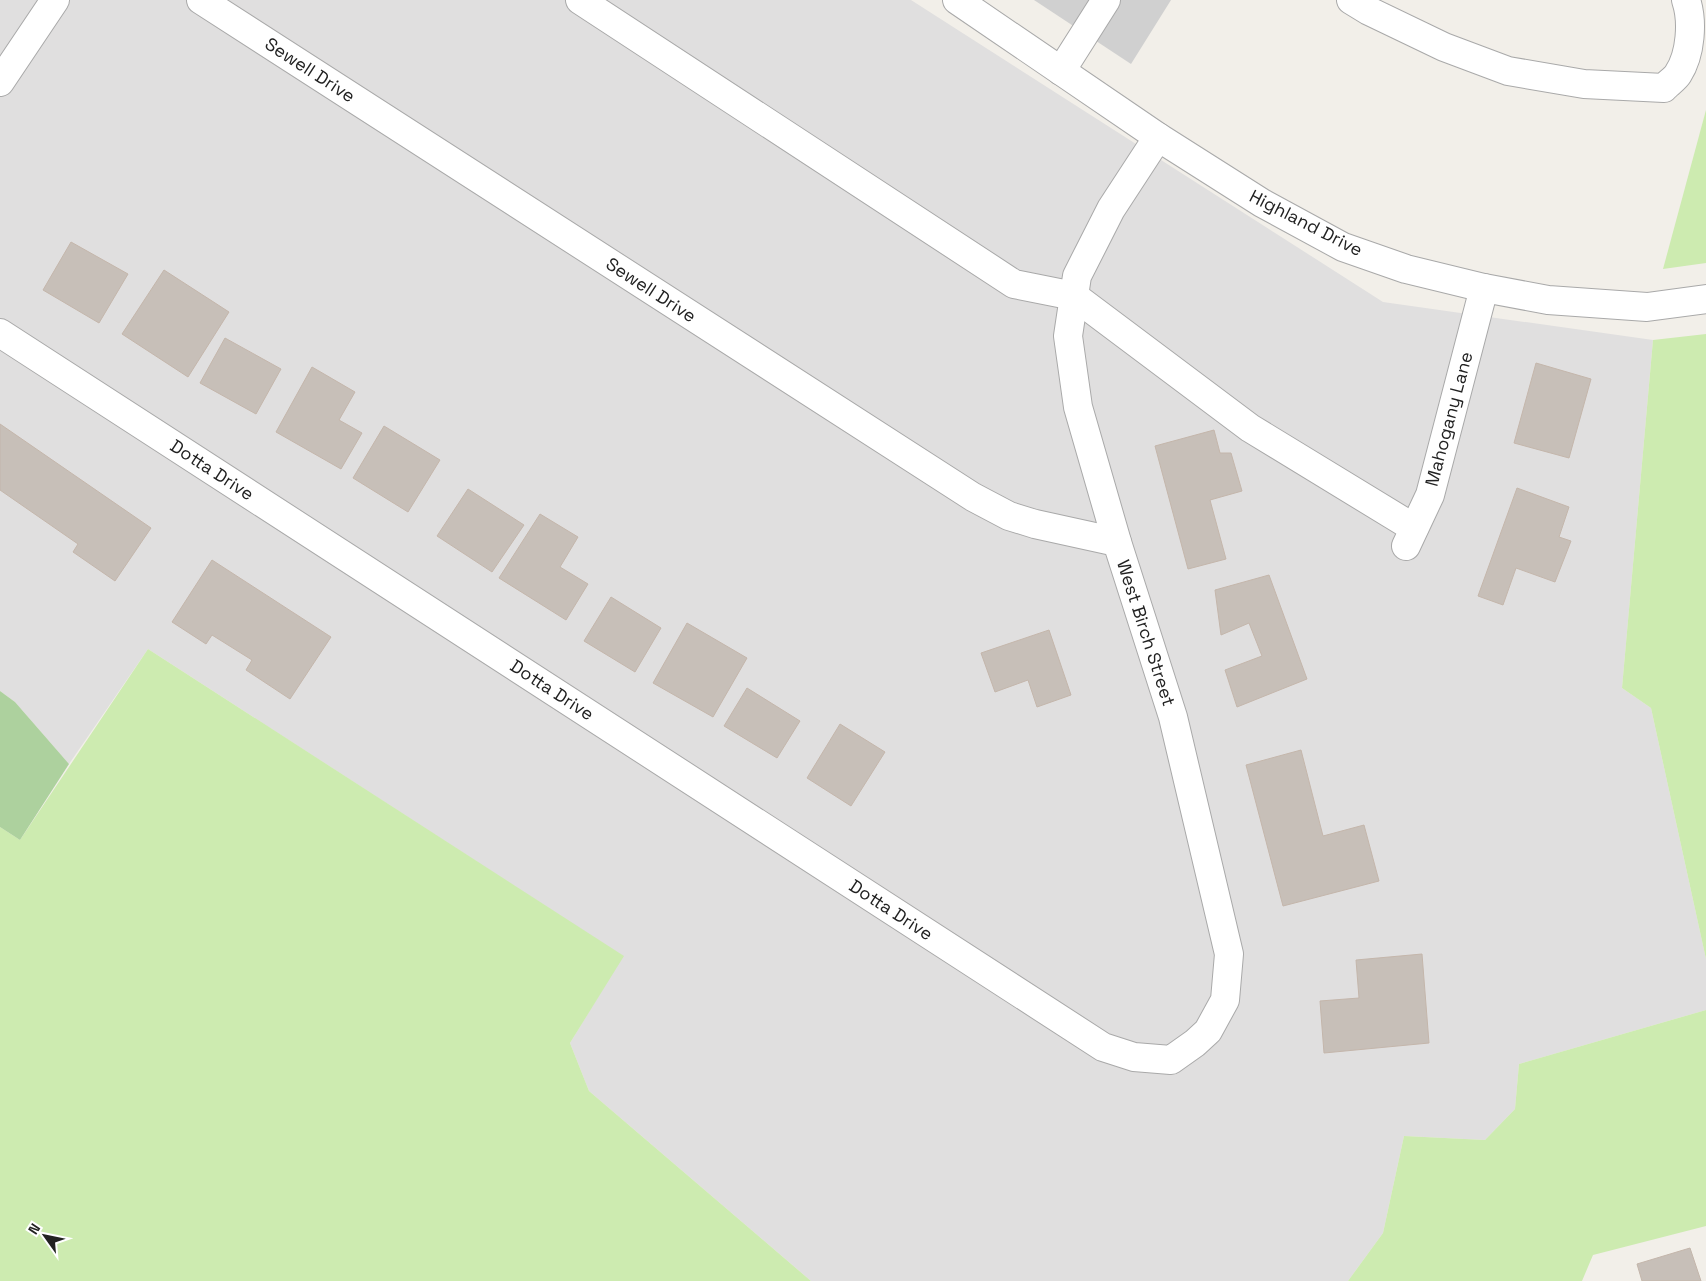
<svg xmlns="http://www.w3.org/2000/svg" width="1706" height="1281" font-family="'Space Grotesk',sans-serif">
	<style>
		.residential { fill: #e0dfdf }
		.religious { fill: #d0d0d0 }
		.grass { fill: #cdebb0 }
		.forest { fill: #add19e }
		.building { fill: #c7bfb8; stroke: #c4b6ab }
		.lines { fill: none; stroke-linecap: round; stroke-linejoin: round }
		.minor-casing { stroke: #a9a9a9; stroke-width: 30 }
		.minor { stroke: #fff; stroke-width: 28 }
		.labels { text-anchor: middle; stroke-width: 5; stroke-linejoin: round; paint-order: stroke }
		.street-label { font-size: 18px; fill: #222; stroke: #fff }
	</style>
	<rect width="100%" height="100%" fill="#f2efe9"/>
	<path class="residential" d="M0,0H911L1383,302L1653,340L1622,688L1651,708L1706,959V1010L1519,1064L1515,1109L1485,1140L1404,1136L1383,1233L1348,1281H811L589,1091L570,1043L623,956L148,649L69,764L15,702L0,691Z"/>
	<path class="religious" d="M1034,0H1171L1131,64Z"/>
	<g class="grass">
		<path d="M1706,110V263L1663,269Z"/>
		<path d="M1706,334V959L1651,708L1622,688L1653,340Z"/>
		<path d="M148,649L624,956L570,1043L589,1091L811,1281H0V827L20,840Z"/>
		<path d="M1706,1010V1226L1593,1255L1582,1281H1348L1383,1233L1404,1136L1485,1140L1515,1109L1519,1064Z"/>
	</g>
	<path class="forest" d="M0,691L15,702L69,764L20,840L0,827Z"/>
	<g class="building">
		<path d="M71,242L128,274L99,323L43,290Z"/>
		<path d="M164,270L229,312L188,377L122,334Z"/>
		<path d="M225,338L281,369L256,414L200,383Z"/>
		<path d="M1536,363L1591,379L1569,458L1514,443Z"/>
		<path d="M312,367L355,392L339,420L362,433L341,469L276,432Z"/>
		<path d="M0,424L151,528L115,581L73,552L78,544L0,490Z"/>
		<path d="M384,426L440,460L408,512L353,478Z"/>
		<path d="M1214,430L1220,453H1231L1242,491L1210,500L1226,559L1188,569L1155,446Z"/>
		<path d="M1517,488L1569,507L1559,537L1571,541L1555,582L1516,568L1503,605L1478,596Z"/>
		<path d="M468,489L524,525L492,572L437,536Z"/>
		<path d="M540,514L578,537L560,567L588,584L566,620L499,578Z"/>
		<path d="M212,560L331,637L290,699L246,670L252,660L212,635L206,644L172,622Z"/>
		<path d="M1269,575L1307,679L1237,707L1225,670L1262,656L1249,623L1221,635L1215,590Z"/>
		<path d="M611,597L661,628L635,672L584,641Z"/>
		<path d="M687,623L747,658L713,717L653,683Z"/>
		<path d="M1049,630L1071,695L1037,707L1028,680L995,692L981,653Z"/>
		<path d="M747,688L800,721L777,758L724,726Z"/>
		<path d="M840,724L885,752L851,806L807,778Z"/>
		<path d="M1301,750L1323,836L1364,825L1379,881L1283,906L1246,765Z"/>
		<path d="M1422,954L1429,1043L1324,1053L1320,1001L1359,998L1356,960Z"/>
		<path d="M1690,1248L1701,1281H1642L1637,1264Z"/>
	</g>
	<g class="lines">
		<defs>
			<g id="minor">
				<path d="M201,0L973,497L1009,516L1035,524L1117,542"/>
				<path d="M580,0L1014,284L1074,296L1250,428L1414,528"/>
				<path d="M957,0L1158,137L1262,203L1343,247L1406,269L1484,288L1548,300L1647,307L1706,299"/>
				<path d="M1351,0L1369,11L1444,47L1508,71L1584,84L1664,88C1668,83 1675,79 1678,74C1691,54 1693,21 1686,0"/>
				<path d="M1061,71L1106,0"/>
				<path d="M0,82L55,0"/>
				<path d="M0,333L1103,1047L1134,1057L1171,1060L1195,1043L1208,1031L1225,1000L1229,954L1173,717L1117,542L1078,407L1068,336L1077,276L1111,209L1158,137"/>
				<path d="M1406,546L1430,495L1484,288"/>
			</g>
		</defs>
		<use href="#minor" class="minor-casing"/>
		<use href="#minor" class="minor"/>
	</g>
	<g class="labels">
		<g class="street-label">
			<text transform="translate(310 70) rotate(33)" y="6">Sewell Drive</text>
			<text transform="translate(1306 223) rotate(27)" y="6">Highland Drive</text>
			<text transform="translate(651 290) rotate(33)" y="6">Sewell Drive</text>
			<text transform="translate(1449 419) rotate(-75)" y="6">Mahogany Lane</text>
			<text transform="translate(212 470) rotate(33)" y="6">Dotta Drive</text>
			<text transform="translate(1146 633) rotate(72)" y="6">West Birch Street</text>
			<text transform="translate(552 690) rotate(33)" y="6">Dotta Drive</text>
			<text transform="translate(891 910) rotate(33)" y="6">Dotta Drive</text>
		</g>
	</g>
	<g transform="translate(45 1236) rotate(303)" stroke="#ffffff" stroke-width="4" paint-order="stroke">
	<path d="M0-4L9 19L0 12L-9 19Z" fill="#222222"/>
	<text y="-8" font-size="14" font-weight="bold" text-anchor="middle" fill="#222222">N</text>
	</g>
</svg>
